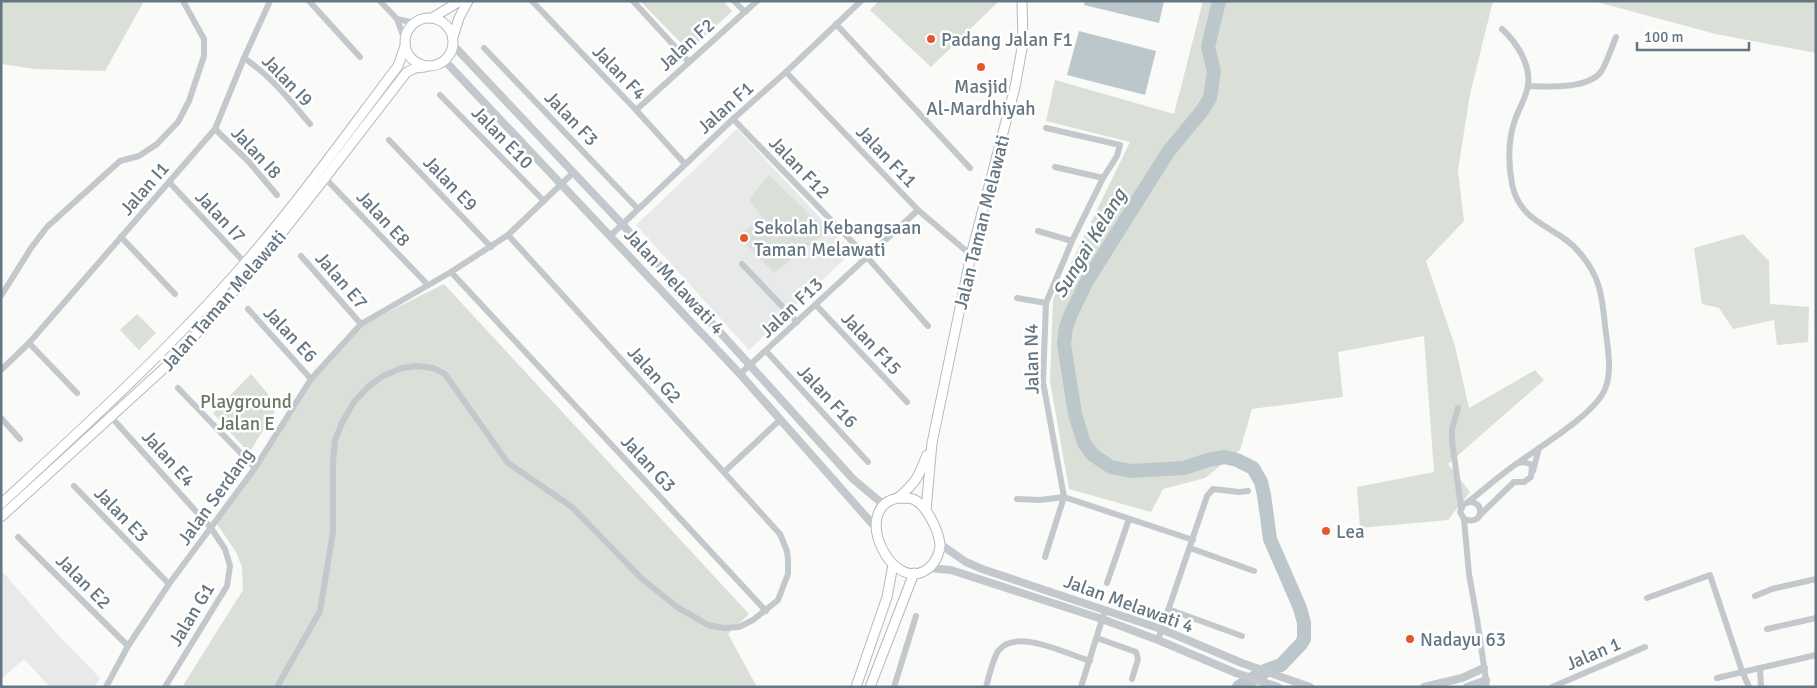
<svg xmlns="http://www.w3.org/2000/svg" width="1817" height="688" font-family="Signika,sans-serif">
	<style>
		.built { fill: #e8e9e9 }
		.green { fill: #dadfd7 }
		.water { fill: #bbc7cb }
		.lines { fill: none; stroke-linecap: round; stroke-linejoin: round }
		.river { stroke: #bbc7cb; stroke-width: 14 }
		.secondary-casing { stroke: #b3babf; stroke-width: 11 }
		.minor { stroke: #c3c8cc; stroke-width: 6 }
		.tertiary { stroke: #c3c8cc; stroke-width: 8 }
		.secondary { stroke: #fff; stroke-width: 9 }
		.poi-dot { fill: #e4572e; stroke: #fff; stroke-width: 2 }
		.labels { text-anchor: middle; stroke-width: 5; stroke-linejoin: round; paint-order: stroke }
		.poi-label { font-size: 19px; fill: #657683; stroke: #fff; text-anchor: start }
		.street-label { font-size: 19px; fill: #657683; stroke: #fff }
		.park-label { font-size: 19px; fill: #687a64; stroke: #fff }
		.water-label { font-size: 20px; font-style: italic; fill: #60757c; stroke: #fff }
	</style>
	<rect width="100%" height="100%" fill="#fafaf8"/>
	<g class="built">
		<path d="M737,129L852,252L749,350L636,225Z"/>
		<path d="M1,570L58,635L100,678L95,687H50L24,659L1,679Z"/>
	</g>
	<g class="green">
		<path d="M1,1H144L105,71L35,69L1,64Z"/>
		<path d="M640,1H723L732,11L689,51Z"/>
		<path d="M879,1H999L931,67L870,10Z"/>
		<path d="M1203,1H1493L1470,94L1458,170L1464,221L1426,261L1455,346L1469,408L1535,370L1544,380L1448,464L1470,492L1448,520L1360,528L1357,487L1434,472L1424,336L1338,352L1343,397L1252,409L1240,450L1205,478L1163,489L1151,512L1069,489L1050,381L1053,300L1130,142L1046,121L1055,80L1174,114Z"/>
		<path d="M1593,1H1816V53L1716,34Z"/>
		<path d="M769,175L827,231L774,273L738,236L762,217L749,199Z"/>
		<path d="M1743,234L1769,261L1770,304L1809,307L1808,342L1777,345L1774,320L1733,329L1719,308L1702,304L1694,248Z"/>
		<path d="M444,284L749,614L728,634L757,687H182L243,590L242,567L236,552L217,524L313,377L358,327Z"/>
		<path d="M137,314L156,333L139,350L120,330Z"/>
		<path d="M251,374L278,406L249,453L213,413Z"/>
	</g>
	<g class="water">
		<path d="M1085,1H1164L1159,23L1084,5Z"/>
		<path d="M1079,31L1156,51L1145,95L1067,75Z"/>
	</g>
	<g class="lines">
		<path class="river" d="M1219,1L1208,47L1214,71L1210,98L1202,111L1168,152L1087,281L1071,314L1066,327L1064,344L1075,414L1084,443L1093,455L1111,467L1131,471L1184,468L1208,460L1224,457L1237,460L1253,468L1261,482L1264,495L1270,539L1300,608L1304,623V639L1301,644L1281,665L1267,670L1239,687"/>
		<defs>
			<g id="secondary">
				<circle cx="429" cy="42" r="24"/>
				<path d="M432,18L460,1"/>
				<path d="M453,37L459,18L468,1"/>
				<path d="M898,498C903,498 908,498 913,499C926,504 939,531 940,545C940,552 936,561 931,566C895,601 848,508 898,498Z"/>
				<path d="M898,498C917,481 918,478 927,455"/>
				<path d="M1,504C85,426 169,350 244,264C299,201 348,132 398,66L405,46"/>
				<path d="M926,510L932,443L971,255L1015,87L1023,43L1022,1"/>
				<path d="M1,517L172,361L252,271L325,178L406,73L415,68L425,67"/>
				<path d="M856,687L887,597L893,565"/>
				<path d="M870,687L914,573"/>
			</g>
		</defs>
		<use href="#secondary" class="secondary-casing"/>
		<g class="minor">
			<path d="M309,1L360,57"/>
			<path d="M380,1L397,19L405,41"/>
			<path d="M532,1L636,110L685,164"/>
			<path d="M633,1L689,62"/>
			<path d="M734,1L745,12"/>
			<path d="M397,19L415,23"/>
			<path d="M836,24L970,168"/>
			<path d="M484,48L638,209"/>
			<path d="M244,58C272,77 288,98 310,124"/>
			<path d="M786,72L918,210L971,255"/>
			<path d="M1528,86C1548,87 1586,89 1600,73C1606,66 1612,46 1616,37"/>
			<path d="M440,95L544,201"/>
			<path d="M636,110L757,1"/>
			<path d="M733,119L867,257L928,326"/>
			<path d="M215,129L248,161L277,195"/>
			<path d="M389,140L491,247"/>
			<path d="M1055,167L1103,178"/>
			<path d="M323,176L428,285"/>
			<path d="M169,182L247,265"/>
			<path d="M1038,231L1072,241"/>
			<path d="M610,236L733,119L786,72L861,1"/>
			<path d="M121,237L175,294"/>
			<path d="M301,256L361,324"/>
			<path d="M742,264L797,322"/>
			<path d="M451,272L766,611"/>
			<path d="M1,296L31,248L47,227L120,161L139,156L157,144L178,122L189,101L204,56V39L183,1"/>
			<path d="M1017,298L1046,303"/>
			<path d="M816,305L907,402"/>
			<path d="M248,309L311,379"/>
			<path d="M29,343L77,393"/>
			<path d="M766,351L868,462"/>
			<path d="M1,370L29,343L215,129L244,58L270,1"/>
			<path d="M740,374L918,210"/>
			<path d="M178,388L255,468"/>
			<path d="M1458,408L1452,429V441L1461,507"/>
			<path d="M104,409L211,528L225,549L230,566L227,586L165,687"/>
			<path d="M1,418L20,439"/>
			<path d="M1533,471L1539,448"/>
			<path d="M724,472L781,419"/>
			<path d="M74,486L169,584"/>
			<path d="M1017,499L1040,500L1064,497L1193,540"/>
			<path d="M1468,502C1485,489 1501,474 1519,462C1541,446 1595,414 1605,389C1613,370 1607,345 1605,325C1602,295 1600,276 1579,252C1558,226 1520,225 1512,184C1508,162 1508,138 1516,117C1520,107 1527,95 1528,85C1531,64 1516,42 1502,29"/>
			<path d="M1480,515L1514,482H1524L1531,477L1532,467L1530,464L1524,462L1518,463"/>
			<path d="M1464,519C1487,528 1484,494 1464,504L1460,512L1464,519L1469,574L1477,619L1487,687"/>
			<path d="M18,537L128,646"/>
			<path d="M1190,548L1254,571"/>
			<path d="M1045,557L1064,497L1043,382L1046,303L1072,241L1103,178L1117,156L1120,145L1046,128"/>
			<path d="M1107,583L1129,519"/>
			<path d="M1755,596L1772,589L1816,579"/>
			<path d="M1647,598L1710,575L1742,671L1749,687"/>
			<path d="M1168,609L1242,636"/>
			<path d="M1767,629L1816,618"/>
			<path d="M1097,638L1136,652L1138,659L1132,679"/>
			<path d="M1158,640L1207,496L1213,489L1239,492L1248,491"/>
			<path d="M1760,668L1761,687"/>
			<path d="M1717,678L1816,655"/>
			<path d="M106,687L128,646L169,584L255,468L311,379L361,324L451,272L508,235L574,172"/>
			<path d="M277,687L320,611L333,532V462L335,440L343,421L354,402L369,386L383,376L402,368L417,366L433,368L445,374L508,463L572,507L641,578L677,607L708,625L724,628L739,627L753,620L778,600L788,574V560L787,551L780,534L508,235"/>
			<path d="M894,687L916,616"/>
			<path d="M986,687C989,677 993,657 999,650C1016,628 1067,654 1090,661"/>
			<path d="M1081,687L1105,610"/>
			<path d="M1552,687L1645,647"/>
		</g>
		<g class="tertiary">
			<path d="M454,46L622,224L853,479L884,505"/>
			<path d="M445,61L740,374L876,528"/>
			<path d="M940,544L966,562L982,569L1161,629L1242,663L1310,687"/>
			<path d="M928,568L951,570L1102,619L1158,640L1236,673L1278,687"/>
			<path d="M1424,687L1462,678L1484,668"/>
			<path d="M1467,687L1486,680"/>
		</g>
		<use href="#secondary" class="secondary"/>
	</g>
	<g class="poi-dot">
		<circle cx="931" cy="39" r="5"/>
		<circle cx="981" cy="67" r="5"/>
		<circle cx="744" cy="238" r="5"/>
		<circle cx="1326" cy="531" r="5"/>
		<circle cx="1410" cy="639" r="5"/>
	</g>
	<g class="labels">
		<g class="poi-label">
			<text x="941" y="46">Padang Jalan F1</text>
			<text x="981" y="93" text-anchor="middle">Masjid<tspan x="981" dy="22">Al-Mardhiyah</tspan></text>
			<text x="754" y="234">Sekolah Kebangsaan<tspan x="754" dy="22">Taman Melawati</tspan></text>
			<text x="1336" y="538">Lea</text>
			<text x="1420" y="646">Nadayu 63</text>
		</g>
		<g class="street-label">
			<text transform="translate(686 44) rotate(-42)" y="7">Jalan F2</text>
			<text transform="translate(620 72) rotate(46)" y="7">Jalan F4</text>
			<text transform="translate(288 80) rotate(46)" y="7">Jalan I9</text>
			<text transform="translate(725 107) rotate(-42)" y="7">Jalan F1</text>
			<text transform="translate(572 118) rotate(46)" y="7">Jalan F3</text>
			<text transform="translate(503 137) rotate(46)" y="7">Jalan E10</text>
			<text transform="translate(257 152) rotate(47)" y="7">Jalan I8</text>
			<text transform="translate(887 156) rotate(46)" y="7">Jalan F11</text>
			<text transform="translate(800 167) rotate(46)" y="7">Jalan F12</text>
			<text transform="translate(451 183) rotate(46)" y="7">Jalan E9</text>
			<text transform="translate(144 188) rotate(-49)" y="7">Jalan I1</text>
			<text transform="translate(221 216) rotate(47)" y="7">Jalan I7</text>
			<text transform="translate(384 218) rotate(47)" y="7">Jalan E8</text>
			<text transform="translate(981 222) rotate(-76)" y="7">Jalan Taman Melawati</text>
			<text transform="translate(342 280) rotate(49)" y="7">Jalan E7</text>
			<text transform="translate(675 281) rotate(47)" y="7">Jalan Melawati 4</text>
			<text transform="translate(223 300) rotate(-49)" y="7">Jalan Taman Melawati</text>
			<text transform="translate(791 307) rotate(-43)" y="7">Jalan F13</text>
			<text transform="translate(291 334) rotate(47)" y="7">Jalan E6</text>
			<text transform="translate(872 343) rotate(47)" y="7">Jalan F15</text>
			<text transform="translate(1031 359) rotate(-91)" y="7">Jalan N4</text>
			<text transform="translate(655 374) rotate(48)" y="7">Jalan G2</text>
			<text transform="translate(828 396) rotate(47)" y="7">Jalan F16</text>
			<text transform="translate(169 458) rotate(48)" y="7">Jalan E4</text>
			<text transform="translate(649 463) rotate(47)" y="7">Jalan G3</text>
			<text transform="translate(215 496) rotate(-54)" y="7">Jalan Serdang</text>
			<text transform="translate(122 514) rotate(46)" y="7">Jalan E3</text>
			<text transform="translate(84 581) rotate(45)" y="7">Jalan E2</text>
			<text transform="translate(1129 603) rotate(20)" y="7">Jalan Melawati 4</text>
			<text transform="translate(191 614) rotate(-59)" y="7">Jalan G1</text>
			<text transform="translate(1593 653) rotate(-23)" y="7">Jalan 1</text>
		</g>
		<g class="park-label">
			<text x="246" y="408">Playground<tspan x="246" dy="22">Jalan E</tspan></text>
		</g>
		<g class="water-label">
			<text transform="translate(1089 243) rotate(-59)" y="7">Sungai Kelang</text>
		</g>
	</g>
	<rect width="1817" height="688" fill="none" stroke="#657683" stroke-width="5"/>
	<path d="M1637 42v8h112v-8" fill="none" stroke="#657683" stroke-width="2.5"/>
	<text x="1644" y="42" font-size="15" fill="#657683" stroke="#ffffff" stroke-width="4" paint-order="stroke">100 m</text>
</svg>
